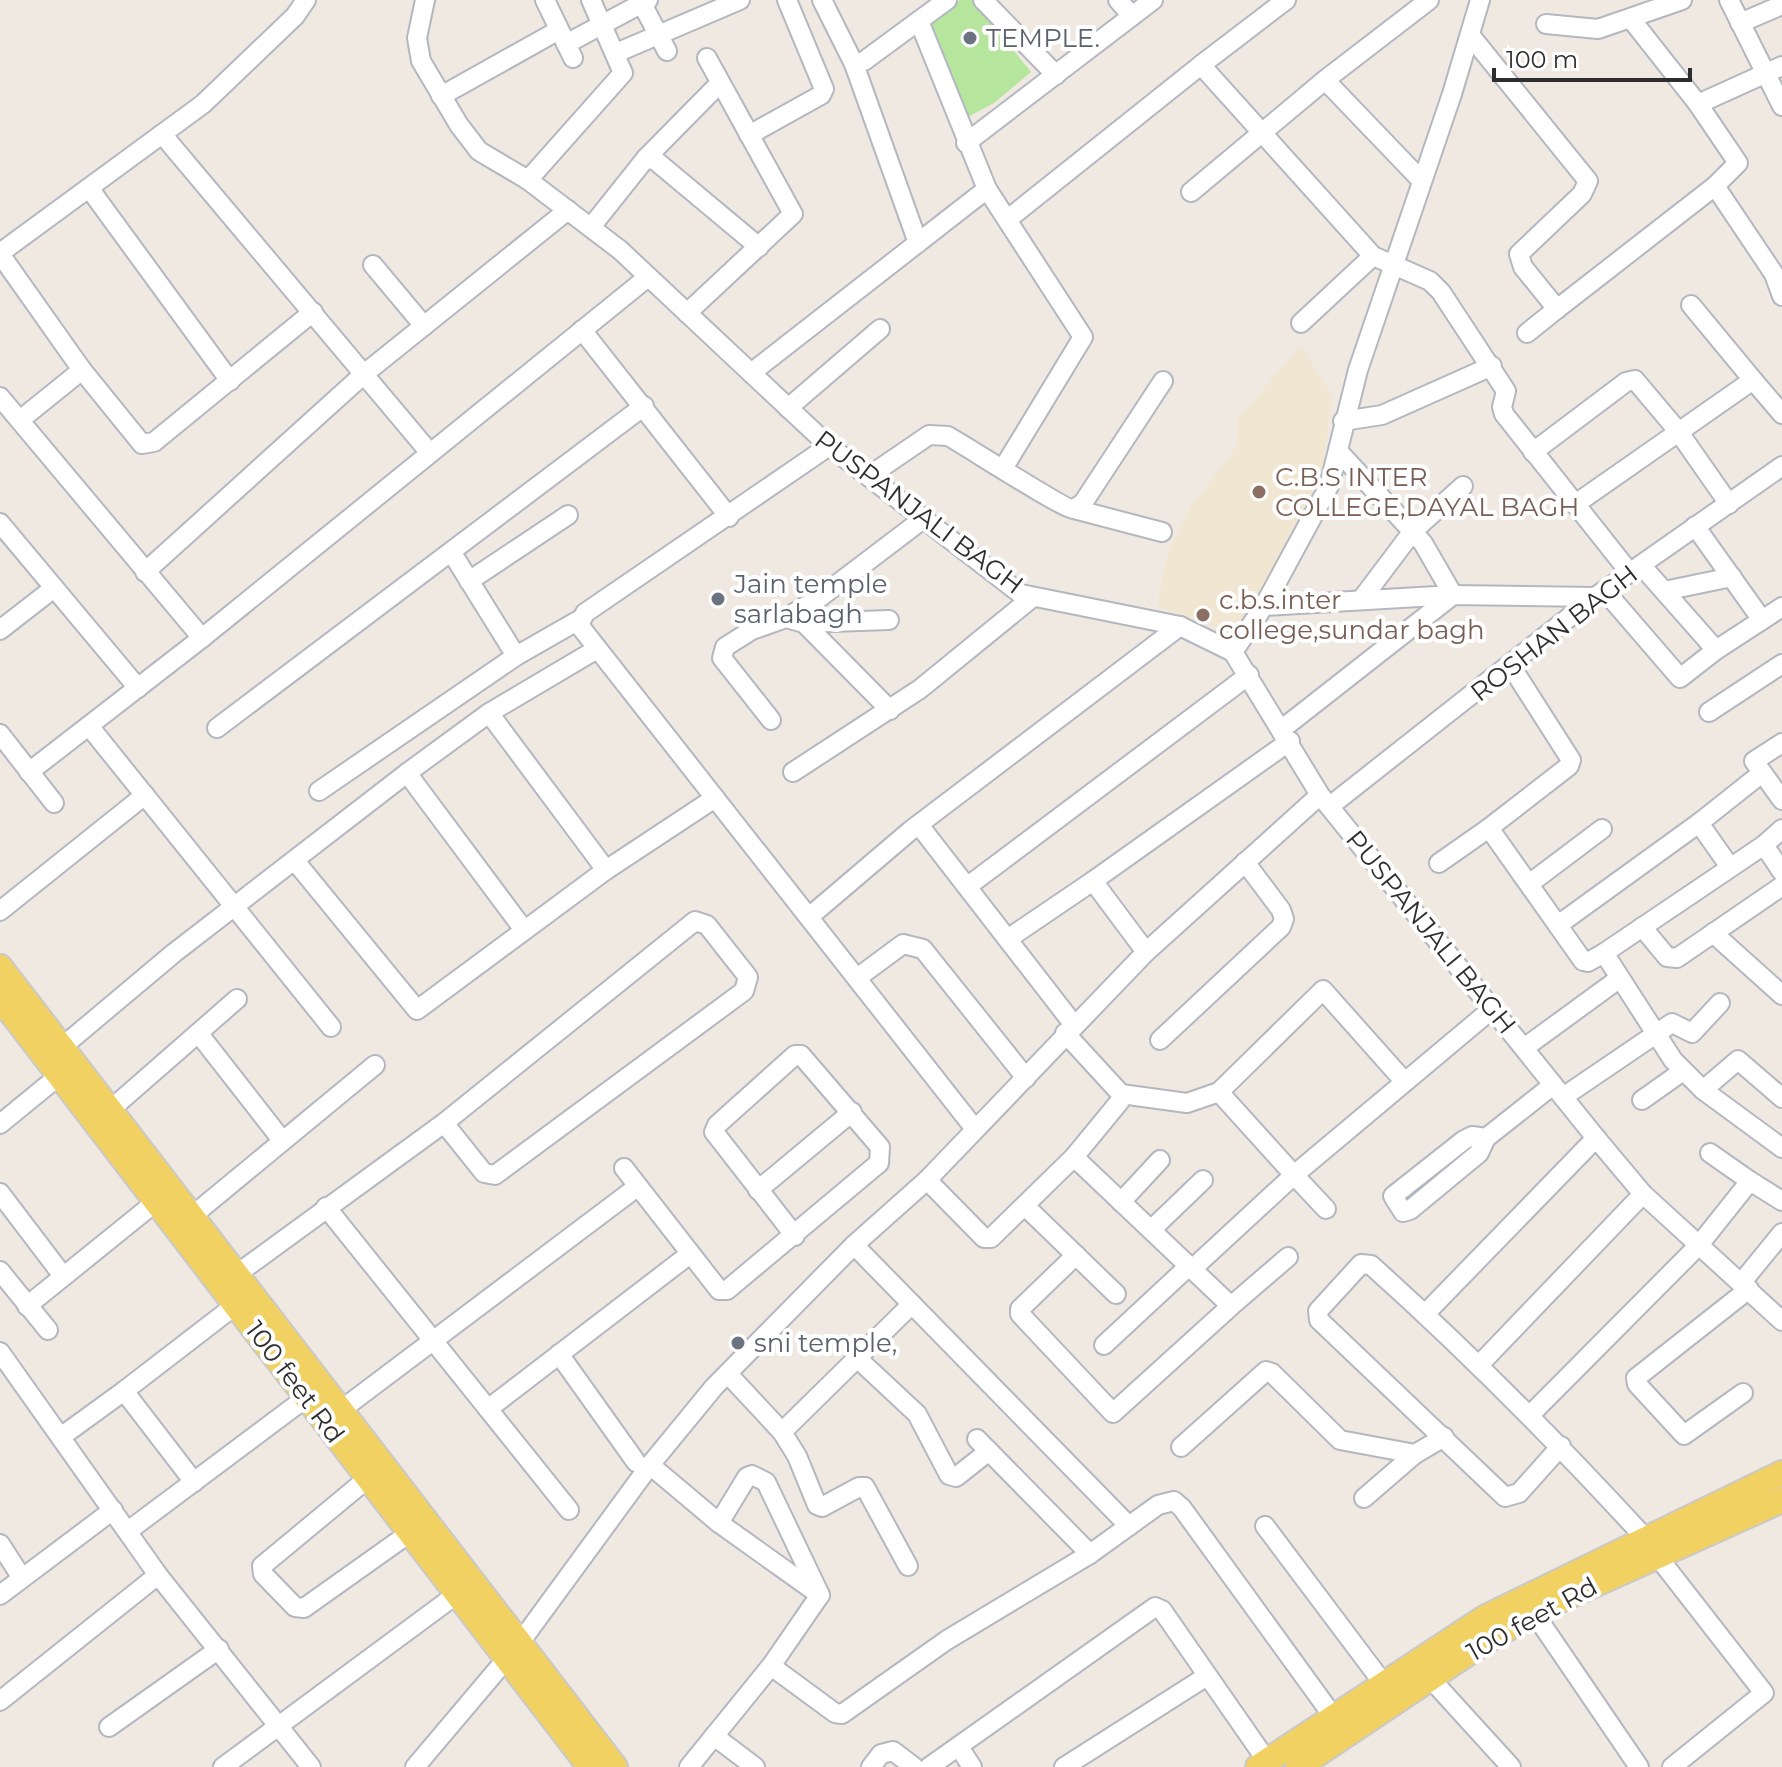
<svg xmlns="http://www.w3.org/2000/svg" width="1782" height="1767" font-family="Montserrat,sans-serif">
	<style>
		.education { fill: #f0e6d1 }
		.green { fill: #b6e59e }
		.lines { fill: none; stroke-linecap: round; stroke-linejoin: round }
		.minor-casing { stroke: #b4b7c1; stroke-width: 22 }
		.major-casing { stroke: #c9c9c9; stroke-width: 28 }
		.minor { stroke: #fff; stroke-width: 18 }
		.major { stroke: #f2d163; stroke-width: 24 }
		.worship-dot { fill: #6b7280; stroke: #fff; stroke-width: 3 }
		.education-dot { fill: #8d6e63; stroke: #fff; stroke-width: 3 }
		.labels { text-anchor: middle; stroke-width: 8; stroke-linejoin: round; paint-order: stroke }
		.worship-label { font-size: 26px; fill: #5b616d; stroke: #fff; text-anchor: start }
		.education-label { font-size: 26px; fill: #785e54; stroke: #fff; text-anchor: start }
		.street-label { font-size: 26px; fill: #2e2e2e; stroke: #fff }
	</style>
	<rect width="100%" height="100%" fill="#efe9e1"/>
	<path class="education" d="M1301,346L1332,395L1322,477L1289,546L1236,636L1157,606L1169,548L1192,506L1238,445V418Z"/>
	<path class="green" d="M960,0H973L1031,72L994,103L964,119L928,24Z"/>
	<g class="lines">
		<defs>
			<g id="minor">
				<path d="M425,0L417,38L421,61L459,125L479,151L528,180L620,250L829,446L1021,594L1180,626L1233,652L1320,795L1596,1138L1643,1194L1782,1321"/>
				<path d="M545,0L573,58"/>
				<path d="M640,0L667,51"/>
				<path d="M822,0L854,64L864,61L947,0"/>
				<path d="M983,0L1056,75"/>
				<path d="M1118,0L1132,16"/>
				<path d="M1286,0L1201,65L1373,256L1430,281L1441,292L1506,391L1502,407L1504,414L1630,573"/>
				<path d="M1729,0L1782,106"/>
				<path d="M1631,19L1698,104L1738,163L1715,186"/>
				<path d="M919,21L987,189L1083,337L1004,467"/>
				<path d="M1740,23L1782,5"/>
				<path d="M1546,24L1598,29L1682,0"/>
				<path d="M1470,35L1588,181L1582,194L1519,254L1523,267L1557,309L1715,186L1774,274L1782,296"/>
				<path d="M566,44L648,0"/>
				<path d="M616,53L740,0"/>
				<path d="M854,64L918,243"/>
				<path d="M1325,80L1420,179"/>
				<path d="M441,96L559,30"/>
				<path d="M1698,104L1782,66"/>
				<path d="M162,134L430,453"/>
				<path d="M749,135L821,95L824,89L787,0"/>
				<path d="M966,143L1153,0"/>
				<path d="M646,158L720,83"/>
				<path d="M528,180L623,73L591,0"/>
				<path d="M89,188L230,381"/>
				<path d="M1191,192L1325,80L1429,0"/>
				<path d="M1008,219L1201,65"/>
				<path d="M591,227L646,158L656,161L759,247"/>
				<path d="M0,253L203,104L295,16L306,0"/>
				<path d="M0,254L82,370L142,444L154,442L313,312"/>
				<path d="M373,265L424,326"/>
				<path d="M1691,305L1753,380"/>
				<path d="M687,313L793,214L707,58"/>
				<path d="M1301,323L1373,256"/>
				<path d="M582,330L729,517"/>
				<path d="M1527,333L1557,309"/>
				<path d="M751,373L987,189"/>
				<path d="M0,397L202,638"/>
				<path d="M788,408L880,329"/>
				<path d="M20,420L82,370"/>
				<path d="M1343,421L1382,415L1492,366"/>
				<path d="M829,446L585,613L579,625L975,1129"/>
				<path d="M1533,452L1626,382L1635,380L1678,431L1729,504"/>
				<path d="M869,476L929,435L948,436C966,446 1065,510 1074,509L1083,503L1163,381"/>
				<path d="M1577,503L1753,380L1782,414"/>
				<path d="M1074,509L1162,532"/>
				<path d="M0,523L138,688"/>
				<path d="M1695,526L1762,620"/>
				<path d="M452,553L516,656"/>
				<path d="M145,572L364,374L568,210"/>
				<path d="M469,581L568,515"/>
				<path d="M1605,591L1680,678L1716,650L1641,565"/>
				<path d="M1664,591L1732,577"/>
				<path d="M1361,600L1413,531L1463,486"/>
				<path d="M1264,606L1453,595L1423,543L1339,452"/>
				<path d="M786,618L819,598L923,519"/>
				<path d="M804,623L890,710"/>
				<path d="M0,630L54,588"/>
				<path d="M1716,650L1782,607"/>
				<path d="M1233,652L1264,606L1329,486L1358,370L1452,94L1480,0"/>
				<path d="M1709,712L1782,664"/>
				<path d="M489,713L606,870"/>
				<path d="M771,720L722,658L725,647L752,630L786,618L804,623L889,620"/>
				<path d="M89,726L331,1027"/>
				<path d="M217,728L644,406"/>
				<path d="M1282,729L1453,595L1595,597"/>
				<path d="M0,734L54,803"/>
				<path d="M1782,743L1754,761L1782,800"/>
				<path d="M29,772L202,638L648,277"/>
				<path d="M793,772L920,689L1033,597"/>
				<path d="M407,773L524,930"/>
				<path d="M319,791L516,656L579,620"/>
				<path d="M1330,806L1595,597L1782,466"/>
				<path d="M1699,823L1762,773"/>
				<path d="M919,825L1074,1025"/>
				<path d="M1489,828L1569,766L1571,760L1511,666"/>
				<path d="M1782,829L1764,845L1782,872"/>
				<path d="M295,861L417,1010L606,870L715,798"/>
				<path d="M1439,863L1489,828L1583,961L1588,962L1604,953L1673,1060L1703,1090L1782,1148"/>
				<path d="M1529,884L1602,829"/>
				<path d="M968,886L1249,675"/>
				<path d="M0,911L145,795"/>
				<path d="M809,917L910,831L1180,626"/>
				<path d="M1558,925L1699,823L1730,867"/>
				<path d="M1642,927L1667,957L1677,958L1782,886"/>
				<path d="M1713,933L1782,995"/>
				<path d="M1009,938L1093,881"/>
				<path d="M1146,952L1093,881L1290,741"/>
				<path d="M1604,953L1764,845"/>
				<path d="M857,978L903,944L923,949L1026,1078"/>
				<path d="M1065,1033L1121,1094L1120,1101L1074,1157"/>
				<path d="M199,1034L281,1139"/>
				<path d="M1160,1040L1281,927L1284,919L1281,910L1245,862"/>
				<path d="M62,1047L174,953L407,773L489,713L597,649"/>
				<path d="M1524,1048L1620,978"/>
				<path d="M1404,1081L1323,990L1219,1092L1294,1175L1492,1009"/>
				<path d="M1703,1090L1738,1060L1782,1098"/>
				<path d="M1121,1094L1187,1103L1219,1092"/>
				<path d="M1563,1097L1672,1023L1692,1033L1720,1003"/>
				<path d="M1642,1100L1683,1071"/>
				<path d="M110,1110L237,999"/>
				<path d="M0,1124L60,1075"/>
				<path d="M1486,1138L1472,1136L1464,1140L1393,1196L1403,1212L1410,1210L1479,1153L1486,1138L1553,1085"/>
				<path d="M624,1168L719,1290H727L879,1163L880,1147L801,1055H795L717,1125L714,1132L795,1236"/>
				<path d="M927,1180L984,1238H991L1074,1157L1231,1306L1288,1257"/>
				<path d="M1750,1181L1782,1201"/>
				<path d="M758,1190L852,1112"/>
				<path d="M0,1193L63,1276"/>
				<path d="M1121,1202L1160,1160"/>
				<path d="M1025,1206L1116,1294"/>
				<path d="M326,1207L569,1510"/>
				<path d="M192,1216L375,1065"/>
				<path d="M1151,1230L1203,1180"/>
				<path d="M854,1245L1129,1526"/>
				<path d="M1076,1255L1020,1309V1314L1113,1413L1231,1306"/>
				<path d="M1191,1270L1294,1175L1326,1209"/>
				<path d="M0,1271L48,1330"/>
				<path d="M237,1274L444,1123L695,921L707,925L748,977L744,991L495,1175L484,1173L444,1123"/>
				<path d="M1742,1282L1782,1233"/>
				<path d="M27,1306L157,1201"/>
				<path d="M1425,1314L1596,1138"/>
				<path d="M1104,1345L1188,1267"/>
				<path d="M0,1352L158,1575L311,1767"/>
				<path d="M559,1354L636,1462"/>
				<path d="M857,1358L917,1414L949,1475L956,1477L989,1451"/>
				<path d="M1479,1365L1643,1194"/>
				<path d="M728,1374L782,1432L797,1456L817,1505L822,1507L859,1487H865L908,1566"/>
				<path d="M124,1391L237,1304"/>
				<path d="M1743,1393L1684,1435L1637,1384L1636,1378L1749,1289"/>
				<path d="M488,1409L690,1254"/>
				<path d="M341,1410L637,1187"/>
				<path d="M1531,1414L1699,1245L1750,1181L1710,1153"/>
				<path d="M782,1432L912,1304"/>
				<path d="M62,1436L124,1391L194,1482"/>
				<path d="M977,1439L1090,1554"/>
				<path d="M1561,1446L1519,1493L1505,1497L1319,1320L1318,1311L1361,1264L1371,1265C1468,1352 1558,1443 1646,1539"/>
				<path d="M1181,1447L1266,1371L1272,1373L1340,1440L1415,1454L1444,1437"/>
				<path d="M650,1465L719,1523L820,1595"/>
				<path d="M367,1479L262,1566L263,1574L295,1607L304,1608L411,1532"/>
				<path d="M1364,1498L1415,1454"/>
				<path d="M719,1523L747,1477L752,1475L766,1482L819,1593"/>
				<path d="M1265,1526L1383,1683"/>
				<path d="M128,1531L315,1391"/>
				<path d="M0,1544L22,1578"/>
				<path d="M1658,1557L1764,1693L1672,1767"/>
				<path d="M0,1595L113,1510"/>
				<path d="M1534,1613L1639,1767"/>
				<path d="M771,1666L835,1713L842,1714L947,1640L1090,1554L1158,1505L1174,1501L1182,1508L1335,1719"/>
				<path d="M1430,1678L1511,1767"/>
				<path d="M0,1701L158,1575"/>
				<path d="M109,1727L219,1649"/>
				<path d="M714,1736L755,1767"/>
				<path d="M959,1747L972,1767"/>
				<path d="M223,1767L457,1594"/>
				<path d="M415,1767L519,1644L650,1465L714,1387L854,1245L927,1180L1146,952L1320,795"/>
				<path d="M689,1767L771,1666L820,1595"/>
				<path d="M871,1767L881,1754L893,1751L914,1767"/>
				<path d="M929,1767L1155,1607L1162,1610L1267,1761"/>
				<path d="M1064,1767L1207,1676"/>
			</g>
			<g id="major">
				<path d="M0,967L615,1767"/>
				<path d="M0,998L590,1767"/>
				<path d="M1258,1767L1486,1617L1782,1473"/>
				<path d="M1298,1767L1486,1641L1545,1607L1782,1500"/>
			</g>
		</defs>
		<use href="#minor" class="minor-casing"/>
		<use href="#major" class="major-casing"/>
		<use href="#minor" class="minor"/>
		<use href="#major" class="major"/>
	</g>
	<g class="worship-dot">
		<circle cx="970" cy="38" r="8"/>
		<circle cx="718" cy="599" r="8"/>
		<circle cx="738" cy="1343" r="8"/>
	</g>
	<g class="education-dot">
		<circle cx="1259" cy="492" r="8"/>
		<circle cx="1203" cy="615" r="8"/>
	</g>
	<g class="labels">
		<g class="worship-label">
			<text x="986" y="47">TEMPLE.</text>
			<text x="734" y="593">Jain temple<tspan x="734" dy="30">sarlabagh</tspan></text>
			<text x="754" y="1352">sni temple,</text>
		</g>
		<g class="education-label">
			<text x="1275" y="486">C.B.S INTER<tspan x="1275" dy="30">COLLEGE,DAYAL BAGH</tspan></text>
			<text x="1219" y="609">c.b.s.inter<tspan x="1219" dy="30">college,sundar bagh</tspan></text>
		</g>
		<g class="street-label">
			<text transform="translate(919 512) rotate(37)" y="9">PUSPANJALI BAGH</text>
			<text transform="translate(1554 633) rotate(-38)" y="9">ROSHAN BAGH</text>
			<text transform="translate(1431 932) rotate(51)" y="9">PUSPANJALI BAGH</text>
			<text transform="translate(295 1382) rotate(53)" y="9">100 feet Rd</text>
			<text transform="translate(1532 1619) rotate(-29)" y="9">100 feet Rd</text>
		</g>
	</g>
	<path d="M1494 68v12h196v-12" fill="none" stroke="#2e2e2e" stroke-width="4"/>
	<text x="1506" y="68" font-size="24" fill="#2e2e2e" stroke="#ffffff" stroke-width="6" paint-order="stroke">100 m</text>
</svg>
